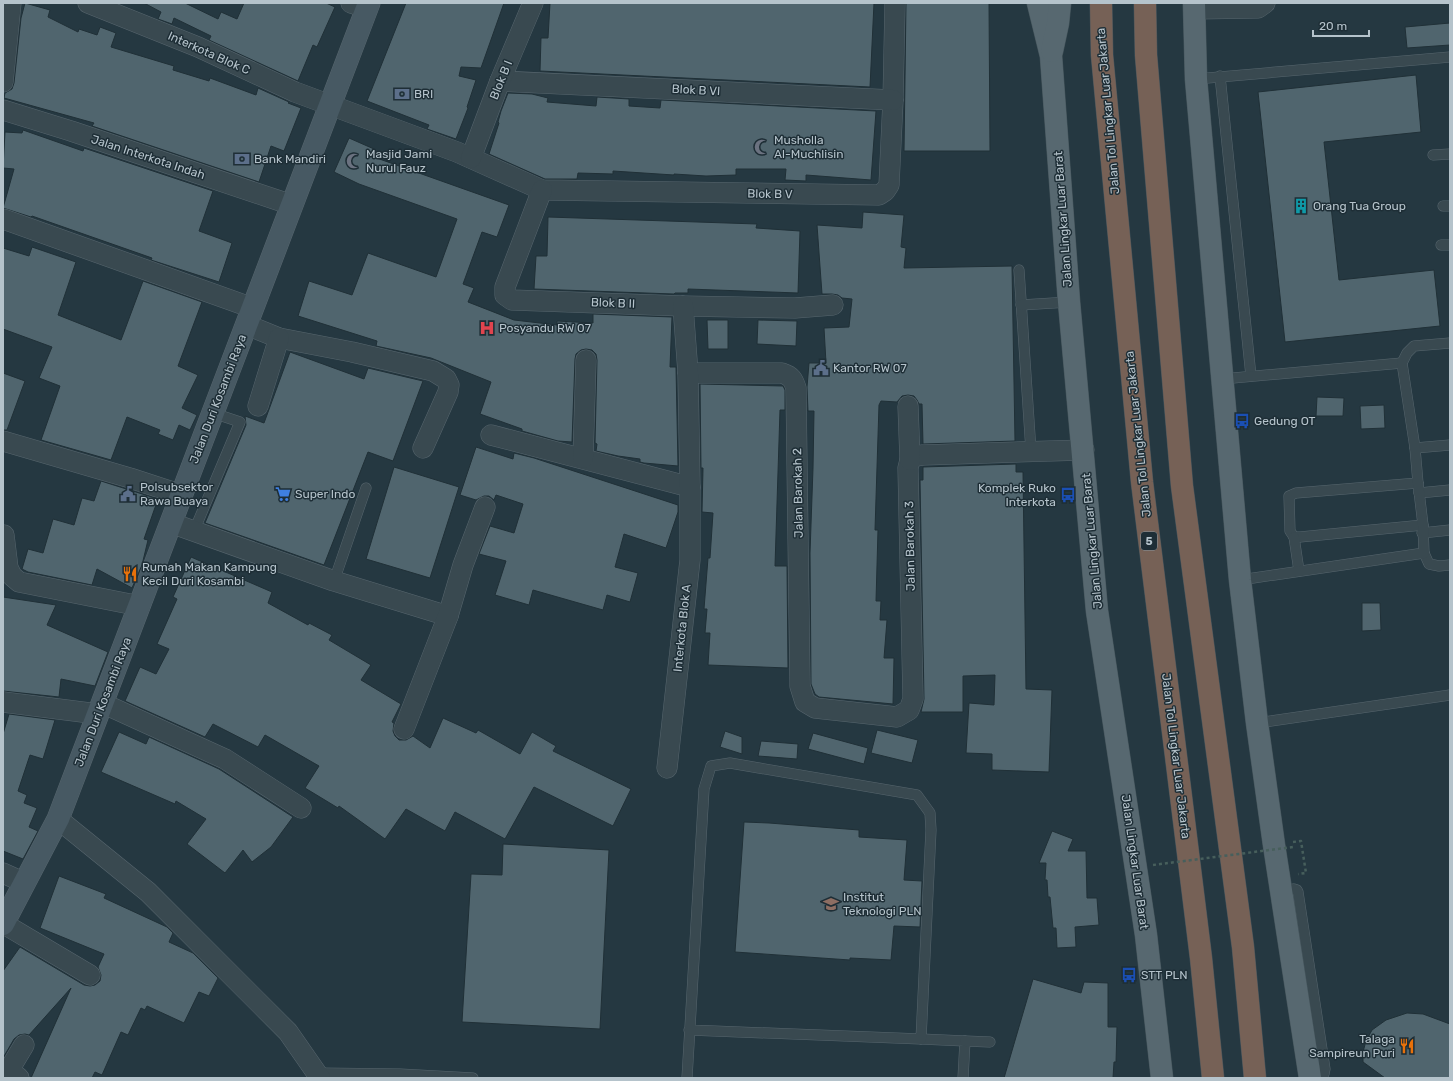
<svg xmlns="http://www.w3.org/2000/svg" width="1453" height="1081" font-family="Rubik,sans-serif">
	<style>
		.building { fill: #50656e; stroke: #203037 }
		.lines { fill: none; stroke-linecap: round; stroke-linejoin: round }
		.lane-casing { stroke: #57666e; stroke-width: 11 }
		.street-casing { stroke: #57666e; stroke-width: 21 }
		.secondary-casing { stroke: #57666e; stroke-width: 23 }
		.primary-casing { stroke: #45555c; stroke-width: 23 }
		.highway-casing { stroke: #44535b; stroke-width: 23 }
		.path { stroke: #475f5c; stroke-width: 2.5; stroke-dasharray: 3 3; stroke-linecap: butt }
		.lane { stroke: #394950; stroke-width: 10 }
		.street { stroke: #394950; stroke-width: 20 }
		.secondary { stroke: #475963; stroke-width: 22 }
		.primary { stroke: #576870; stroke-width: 22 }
		.highway { stroke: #766156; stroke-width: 22 }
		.path-bridge { stroke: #475f5c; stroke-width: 2.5; stroke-dasharray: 3 3; stroke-linecap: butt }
		.labels { text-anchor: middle; stroke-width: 3; stroke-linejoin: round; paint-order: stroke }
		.shield { fill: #1e2e36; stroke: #88969e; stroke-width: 1 }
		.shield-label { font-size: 11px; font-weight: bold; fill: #b5c3cb }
		.street-label { font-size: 12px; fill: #b5c3cb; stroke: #1e2e36 }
		.poi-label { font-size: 12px; fill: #b5c3cb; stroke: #1e2e36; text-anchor: start }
	</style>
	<rect width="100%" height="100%" fill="#253841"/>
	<g class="building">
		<path d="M25,3L50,10L48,17L78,32L79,29L97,35L100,27L116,33L111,47L174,66L173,70L209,81L210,78L256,95L258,88L289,102L288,103L301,108L284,151L271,146L259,182L92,126L94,123L4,98L5,93L12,89L14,83L21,18Z"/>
		<path d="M144,3H185L218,19L221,12L237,19L244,3H326L335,7L317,47L313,45L298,81L209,40L211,36L174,18L172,24L158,19L161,12Z"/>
		<path d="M406,3H504L481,68L461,67L459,76L476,80L467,107L468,108L456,139L427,129L429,125L367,101Z"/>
		<path d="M550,3H874L870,87L540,71L541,38H548Z"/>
		<path d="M906,3H989L990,151H904Z"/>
		<path d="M1450,23V45L1407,48L1405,27Z"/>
		<path d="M1416,75L1421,132L1324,142L1339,280L1434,270L1440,326L1285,342L1258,92Z"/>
		<path d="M508,93L532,94L548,98L547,102L596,106L597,97L629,99V106L660,108L661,100L876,111L871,180L806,175V181L785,180L786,169H736V175L706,176L674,174V175L613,171V174L578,173L577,179H545L489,154L499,123L498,122L501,111Z"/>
		<path d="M23,130L83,151L84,148L213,191L199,231L232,243L219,282L151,260L152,258L32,216L31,217L3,208L14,169L3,168L5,132L22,133Z"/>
		<path d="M349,138L374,149L371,156L509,205L497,237L482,232L463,284L474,288L468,302L514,320L557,325V321L593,323V314L672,317L670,367H676L678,466L644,463L640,462V459L618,456L596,451L597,444L595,443L597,360L596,354L592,350L586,349L581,350L576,354L575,359L572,442L558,441L522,431V429L480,414L491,382L431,358L376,346L377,341L298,316L309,281L352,295L368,253L436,277L457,219L359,184L334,172Z"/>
		<path d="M863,212L904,215L901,247L906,248L904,268L1012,266L1015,441L923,444L922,404H919L917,400L914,396L908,395L902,396L897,402L881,401L879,405L875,530H878L876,601H881L880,620H887L884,658H894L893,704L819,697L815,694L811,684L810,553L813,468L814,411H808L807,387L809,363H826L824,328L849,327L852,299L842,298L838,295L832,294H822L817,225L862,228Z"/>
		<path d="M548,217L757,224L756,228L800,231L798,293L688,289V293H675L674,294L534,289L536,256H547Z"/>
		<path d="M32,247L76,262L58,315L121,340L143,281L202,302L178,366L198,375L182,408L197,415L190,430L179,425L173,440L158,434L160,430L127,417L111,460L41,440L60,386L39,378L52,347L3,329V248L29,256Z"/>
		<path d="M707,320H728V349H708Z"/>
		<path d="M758,320L797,321L796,346L757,344Z"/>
		<path d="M290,352L364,379L368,368L423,381L393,461L368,452L324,565L205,523L246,425L245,416L264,423Z"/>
		<path d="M3,373L25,381L7,430H3Z"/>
		<path d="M700,384L783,386L785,390V410H780L775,566H787L788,668L708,665L710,633H705L707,609H704L708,558H710L713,513L702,512L703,468H701Z"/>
		<path d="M1317,397L1344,398L1343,416H1316Z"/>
		<path d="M1384,405L1385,428L1361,429L1360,406Z"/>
		<path d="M476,447L513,459L514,453L534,458L678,505V512L666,548L624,534L615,567L638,573L630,602L607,595L603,610L533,590L529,605L495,595L506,561L479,554L490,526L514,533L523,504L496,495L494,500L489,496H484L476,500L460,495Z"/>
		<path d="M1016,464V472H1023L1026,689L1052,690L1049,772L992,770V754L966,753L969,703L994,705L995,675L963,676V712H921L924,699L920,480H923V467Z"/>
		<path d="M394,467L459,487L430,578L366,559Z"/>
		<path d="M101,481L158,499L144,539L148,540L142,565L132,588L97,569L92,585L28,572L22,569L28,549L43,553L53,519L74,525L82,498L94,501Z"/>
		<path d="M191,557L272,592L268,603L308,625L309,623L332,635L329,640L371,665L361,680L401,704L392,722L394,723L393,731L395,736L399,740H406L413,736L430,748L443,718L476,733L478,730L520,754L532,732L556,746L553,751L631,789L613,826L534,787L505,839L455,812L445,831L406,809L385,839L339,806L338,808L305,788L319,766L265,735L258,747L213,724L205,737L125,701L140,667L156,674L169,649L157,644L177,599L173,597Z"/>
		<path d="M3,597L56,605L47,625L108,652L95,686L61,679L59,697L3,691Z"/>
		<path d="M1362,603H1380L1381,630L1362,631Z"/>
		<path d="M9,714L55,720L43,759L30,755L18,791L27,795L24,803L37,808L29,827L38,831L23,859L3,851V734Z"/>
		<path d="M877,730L918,740L912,763L871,753Z"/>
		<path d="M725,731L742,737V754L720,747Z"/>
		<path d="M119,732L146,744L149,737L219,769L293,817L271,847L252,862L243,850L225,873L187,844L206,819L176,801L175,804L101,772Z"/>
		<path d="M813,733L868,748L864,764L808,749Z"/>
		<path d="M761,741L798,744L797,759L758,756Z"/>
		<path d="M744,822L769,823L859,830V837L907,840L904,880L922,881L920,927L894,926L891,960L850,958V960L735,952Z"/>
		<path d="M1052,831L1073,839L1068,851H1086L1087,898H1097L1099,925L1075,927L1076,947L1057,948L1056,928H1053L1050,897H1048L1047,880H1045L1046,863H1039Z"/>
		<path d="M503,844L609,850L600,1029L462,1022L471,874L502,875Z"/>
		<path d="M59,876L106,894L104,898L167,927L173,933L169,942L193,953L218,978L209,996L199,992L184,1023L147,1006L145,1010L141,1008L128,1035L121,1032L102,1075L95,1072L92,1078H31L71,988L29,1035L25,1034L19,1035L14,1039L3,1058V971L20,947L84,985L90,986L95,985L100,981L101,975L98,967L104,954L40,928Z"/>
		<path d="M1033,979L1081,993L1084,982L1108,983V1027H1117L1116,1062H1114L1113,1078H1004Z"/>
		<path d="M1407,1013L1423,1014L1450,1024V1078H1385L1363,1062V1052L1366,1041L1372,1030L1386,1020Z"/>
	</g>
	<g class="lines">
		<defs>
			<g id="lane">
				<path d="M1220,76L1251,376"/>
				<path d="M1196,79L1450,57"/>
				<path d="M1433,155L1450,154"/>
				<path d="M1443,206H1450"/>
				<path d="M1441,245H1450"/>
				<path d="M1019,270L1031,451"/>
				<path d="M1021,305L1069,302"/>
				<path d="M1222,379L1402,363"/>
				<path d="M1415,448L1450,445"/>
				<path d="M1418,483L1296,493L1289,496L1290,531L1294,537H1300L1423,525"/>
				<path d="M1419,493L1450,490"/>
				<path d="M194,531L240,422L213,413"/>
				<path d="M1422,533L1450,530"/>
				<path d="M1294,537L1299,571"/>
				<path d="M1424,553L1429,564L1439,566L1450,565"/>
				<path d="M1240,580L1424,553L1423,525L1418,483L1415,448L1402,363L1407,353L1414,346L1450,343"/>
				<path d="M334,581L366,488"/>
				<path d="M1257,723L1450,695"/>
				<path d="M1281,891L1294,889L1297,890L1298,892L1325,1069L1324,1074L1320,1076L1310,1077"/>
				<path d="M921,1039L965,1041L963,1078"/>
				<path d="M965,1041L990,1042"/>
				<path d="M317,1073L400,1074L473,1078"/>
				<path d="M687,1078L704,789L711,766L730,763L917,795L930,813L931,830L921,1039L689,1030"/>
			</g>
			<g id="street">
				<path d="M88,3L198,47L295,92L457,152L542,190L879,195L885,191L889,185L893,100L895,3"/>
				<path d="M351,3L367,8"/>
				<path d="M1194,9L1258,8L1265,3"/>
				<path d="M500,81L893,100"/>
				<path d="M3,82L11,3"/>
				<path d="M3,110L71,131L292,205"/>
				<path d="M471,158L500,81L533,3"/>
				<path d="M542,190L505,287V295L512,300L683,306L795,308L833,305"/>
				<path d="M3,219L253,308"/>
				<path d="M247,325L279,338L352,352L433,371L446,379L449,385L448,392L423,448"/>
				<path d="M688,373H782C791,376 793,379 796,388L800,686L805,702L815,708L897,717L909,710L913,699L908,468L910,460L916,456L923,455L1084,450"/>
				<path d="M258,406L279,338"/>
				<path d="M908,406L910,460"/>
				<path d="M491,435L690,487"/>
				<path d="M3,441L130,478L182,495"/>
				<path d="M583,458L586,360"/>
				<path d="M171,523L334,581L448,616"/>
				<path d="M4,535L8,568L12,576L19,582L140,606"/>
				<path d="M3,702L98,714"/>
				<path d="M102,703L225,759L301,808"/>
				<path d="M404,729L448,616L463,565L485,507"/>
				<path d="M667,768L690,560V487L688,373L683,306"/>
				<path d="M58,819L148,892L288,1032L320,1078"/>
				<path d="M3,873L25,883"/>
				<path d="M4,924L90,975"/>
				<path d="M19,1078L9,1070L24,1045"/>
			</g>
			<path id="secondary" d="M3,924L58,819L369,3"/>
			<g id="primary">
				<path d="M1038,3L1051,56L1069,302L1097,611L1146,935L1162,1078"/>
				<path d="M1194,3L1196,79L1240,580L1257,723L1274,845L1310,1078"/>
				<path d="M1052,51L1058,23L1060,3"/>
			</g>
			<g id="highway">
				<path d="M1101,3L1102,55L1142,482L1201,958L1213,1078"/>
				<path d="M1145,3L1146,55L1182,486L1243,947L1255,1078"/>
			</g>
		</defs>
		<use href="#lane" class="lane-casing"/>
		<use href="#street" class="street-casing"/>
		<use href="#secondary" class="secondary-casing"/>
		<use href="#primary" class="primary-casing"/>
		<use href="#highway" class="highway-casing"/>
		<path class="path" d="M1293,842L1301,841L1306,873L1298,874"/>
		<use href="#lane" class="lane"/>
		<use href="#street" class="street"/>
		<use href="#secondary" class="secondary"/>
		<use href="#primary" class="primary"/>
		<use href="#highway" class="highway"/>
		<path class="path-bridge" d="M1153,865L1293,847"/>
	</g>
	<defs>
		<symbol id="bank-bare" viewBox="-9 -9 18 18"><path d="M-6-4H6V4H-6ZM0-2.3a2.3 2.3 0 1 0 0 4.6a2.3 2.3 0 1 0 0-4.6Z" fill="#5c6f8a" stroke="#1e2e36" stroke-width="2.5" paint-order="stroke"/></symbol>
		<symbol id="mosque-bare" viewBox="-9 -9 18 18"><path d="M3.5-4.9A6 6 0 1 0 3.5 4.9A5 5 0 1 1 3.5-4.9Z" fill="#6b7280" stroke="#1e2e36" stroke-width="2.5" paint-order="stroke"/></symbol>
		<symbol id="building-bare" viewBox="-9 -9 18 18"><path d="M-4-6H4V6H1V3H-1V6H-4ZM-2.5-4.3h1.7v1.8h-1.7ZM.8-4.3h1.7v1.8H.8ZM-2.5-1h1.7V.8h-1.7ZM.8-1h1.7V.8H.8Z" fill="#0f9aa8" stroke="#1e2e36" stroke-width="2.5" paint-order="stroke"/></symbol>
		<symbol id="hospital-bare" viewBox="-9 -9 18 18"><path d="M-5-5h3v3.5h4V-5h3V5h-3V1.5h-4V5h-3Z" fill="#e0444e" stroke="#1e2e36" stroke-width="2.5" paint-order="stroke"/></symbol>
		<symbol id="civic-bare" viewBox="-9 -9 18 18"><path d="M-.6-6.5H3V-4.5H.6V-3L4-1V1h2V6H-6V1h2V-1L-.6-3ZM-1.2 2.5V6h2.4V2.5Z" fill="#5c6f8a" stroke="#1e2e36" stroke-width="2.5" paint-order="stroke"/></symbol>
		<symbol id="bus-bare" viewBox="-9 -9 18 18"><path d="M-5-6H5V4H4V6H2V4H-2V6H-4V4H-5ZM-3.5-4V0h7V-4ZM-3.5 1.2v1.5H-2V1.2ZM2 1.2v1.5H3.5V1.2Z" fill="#1a4fb4" stroke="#1e2e36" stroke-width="2.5" paint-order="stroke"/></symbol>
		<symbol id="supermarket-bare" viewBox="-9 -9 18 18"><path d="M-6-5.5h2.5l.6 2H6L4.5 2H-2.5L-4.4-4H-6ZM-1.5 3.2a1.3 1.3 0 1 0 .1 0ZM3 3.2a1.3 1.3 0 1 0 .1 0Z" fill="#3f7fe0" stroke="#1e2e36" stroke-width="2.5" paint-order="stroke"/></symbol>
		<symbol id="restaurant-bare" viewBox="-9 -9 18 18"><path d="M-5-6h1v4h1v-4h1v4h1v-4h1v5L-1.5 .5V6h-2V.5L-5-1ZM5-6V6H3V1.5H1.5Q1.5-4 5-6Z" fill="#e8710a" stroke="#1e2e36" stroke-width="2.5" paint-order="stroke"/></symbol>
		<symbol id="university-bare" viewBox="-9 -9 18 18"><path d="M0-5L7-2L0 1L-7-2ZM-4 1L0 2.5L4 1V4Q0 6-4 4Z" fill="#8d6e63" stroke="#1e2e36" stroke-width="2.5" paint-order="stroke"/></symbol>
	</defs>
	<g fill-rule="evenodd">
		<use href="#bank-bare" x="391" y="83" width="22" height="22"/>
		<use href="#mosque-bare" x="751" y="136" width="22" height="22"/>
		<use href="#bank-bare" x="231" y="148" width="22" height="22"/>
		<use href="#mosque-bare" x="343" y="150" width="22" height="22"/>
		<use href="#building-bare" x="1290" y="195" width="22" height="22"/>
		<use href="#hospital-bare" x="476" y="317" width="22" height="22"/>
		<use href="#civic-bare" x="810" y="357" width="22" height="22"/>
		<use href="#bus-bare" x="1231" y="410" width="22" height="22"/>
		<use href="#civic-bare" x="117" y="483" width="22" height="22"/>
		<use href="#supermarket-bare" x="272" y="483" width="22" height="22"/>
		<use href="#bus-bare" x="1057" y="484" width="22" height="22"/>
		<use href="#restaurant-bare" x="119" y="563" width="22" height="22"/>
		<use href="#university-bare" x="820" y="893" width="22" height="22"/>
		<use href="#bus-bare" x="1118" y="964" width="22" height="22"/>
		<use href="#restaurant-bare" x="1396" y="1035" width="22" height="22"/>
	</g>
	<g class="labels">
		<rect class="shield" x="1141" y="532" width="16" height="18" rx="3"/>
		<g class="shield-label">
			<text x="1149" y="545">5</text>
		</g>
		<g class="street-label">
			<text transform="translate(209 53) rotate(24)" y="4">Interkota Blok C</text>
			<text transform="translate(501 80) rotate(-68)" y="4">Blok B I</text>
			<text transform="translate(696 90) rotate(3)" y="4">Blok B VI</text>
			<text transform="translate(1108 111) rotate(-95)" y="4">Jalan Tol Lingkar Luar Jakarta</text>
			<text transform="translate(148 157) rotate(18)" y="4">Jalan Interkota Indah</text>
			<text transform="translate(770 194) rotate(1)" y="4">Blok B V</text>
			<text transform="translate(1063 219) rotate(-94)" y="4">Jalan Lingkar Luar Barat</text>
			<text transform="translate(613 303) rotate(2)" y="4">Blok B II</text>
			<text transform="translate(218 399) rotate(-69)" y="4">Jalan Duri Kosambi Raya</text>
			<text transform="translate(1138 434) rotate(-96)" y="4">Jalan Tol Lingkar Luar Jakarta</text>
			<text transform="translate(798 493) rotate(-91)" y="4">Jalan Barokah 2</text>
			<text transform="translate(1092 541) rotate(-95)" y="4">Jalan Lingkar Luar Barat</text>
			<text transform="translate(910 546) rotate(-91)" y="4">Jalan Barokah 3</text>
			<text transform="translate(682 628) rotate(-84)" y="4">Interkota Blok A</text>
			<text transform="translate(103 702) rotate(-69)" y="4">Jalan Duri Kosambi Raya</text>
			<text transform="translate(1176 756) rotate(83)" y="4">Jalan Tol Lingkar Luar Jakarta</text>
			<text transform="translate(1135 862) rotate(82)" y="4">Jalan Lingkar Luar Barat</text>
		</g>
		<g class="poi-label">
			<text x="414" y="98">BRI</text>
			<text x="774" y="144">Musholla<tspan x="774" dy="14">Al-Muchlisin</tspan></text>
			<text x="366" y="158">Masjid Jami<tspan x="366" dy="14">Nurul Fauz</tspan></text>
			<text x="254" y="163">Bank Mandiri</text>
			<text x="1313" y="210">Orang Tua Group</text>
			<text x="499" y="332">Posyandu RW 07</text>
			<text x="833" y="372">Kantor RW 07</text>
			<text x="1254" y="425">Gedung OT</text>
			<text x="140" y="491">Polsubsektor<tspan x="140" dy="14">Rawa Buaya</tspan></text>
			<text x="1056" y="492" text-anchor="end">Komplek Ruko<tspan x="1056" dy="14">Interkota</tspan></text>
			<text x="295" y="498">Super Indo</text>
			<text x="142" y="571">Rumah Makan Kampung<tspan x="142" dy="14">Kecil Duri Kosambi</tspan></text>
			<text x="843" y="901">Institut<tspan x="843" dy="14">Teknologi PLN</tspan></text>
			<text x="1141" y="979">STT PLN</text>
			<text x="1395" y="1043" text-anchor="end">Talaga<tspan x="1395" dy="14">Sampireun Puri</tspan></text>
		</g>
	</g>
	<rect width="1453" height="1081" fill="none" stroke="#b5c3cb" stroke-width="8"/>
	<path d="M1313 30v6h56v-6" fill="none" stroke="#b5c3cb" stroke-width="2"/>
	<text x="1319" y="30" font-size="12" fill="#b5c3cb" stroke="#1e2e36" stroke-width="3" paint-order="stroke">20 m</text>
</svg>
